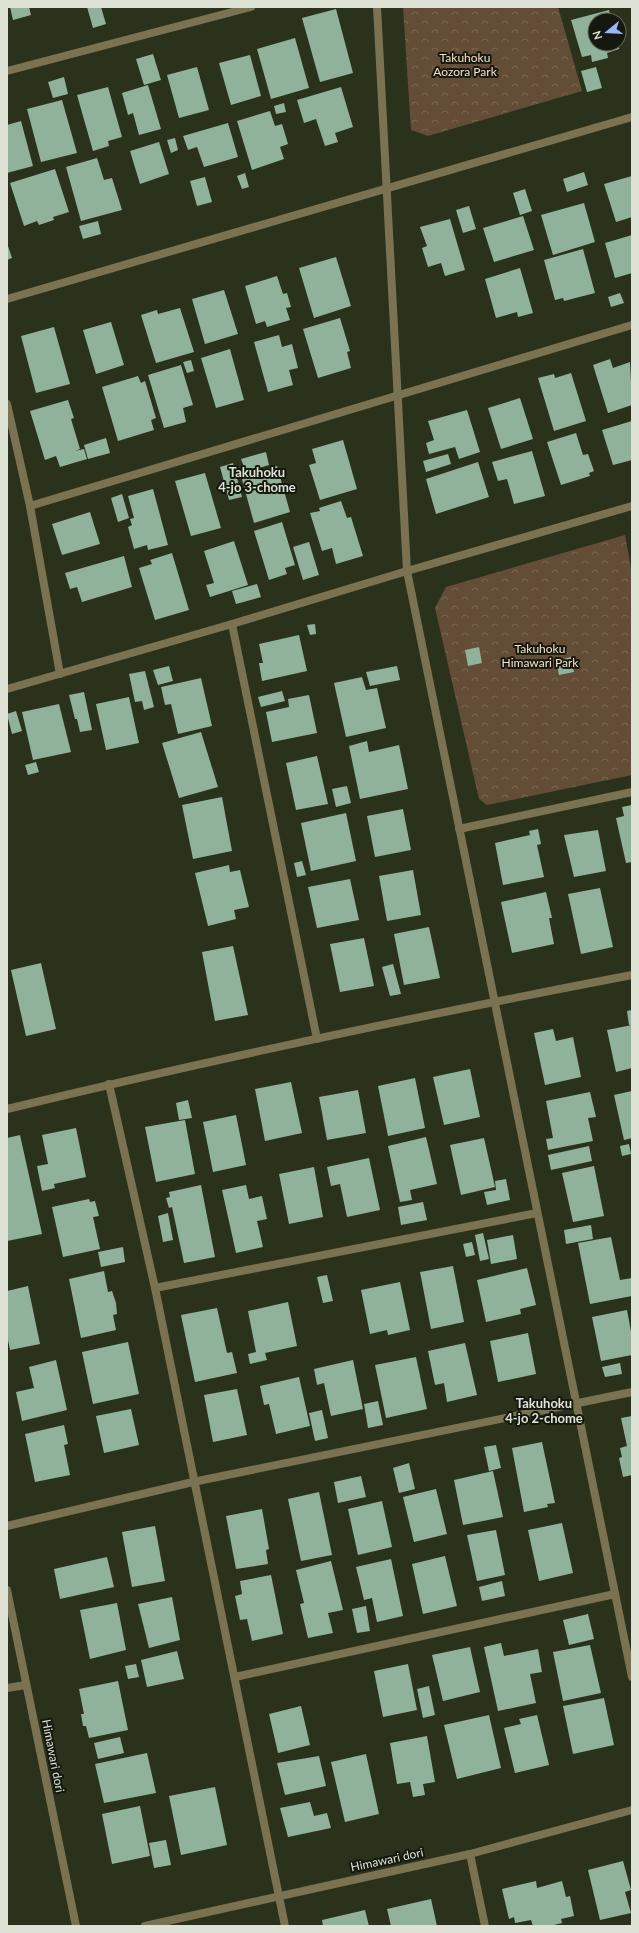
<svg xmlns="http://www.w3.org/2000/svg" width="639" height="1933" font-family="Lato,sans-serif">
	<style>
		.park { fill: url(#park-crowns) }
		.building { fill: #91b29a }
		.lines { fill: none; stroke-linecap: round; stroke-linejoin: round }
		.minor { stroke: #7b7251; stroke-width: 8 }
		.tertiary { stroke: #7b7251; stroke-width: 8 }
		.labels { text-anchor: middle; stroke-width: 4; stroke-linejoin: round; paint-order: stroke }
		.park-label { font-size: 12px; fill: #fadfc3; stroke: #14180e }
		.street-label { font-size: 12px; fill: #dde2d5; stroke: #14180e }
		.neighbourhood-label { font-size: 13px; font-weight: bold; fill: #dde2d5; stroke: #14180e }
	</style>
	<defs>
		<pattern id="park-crowns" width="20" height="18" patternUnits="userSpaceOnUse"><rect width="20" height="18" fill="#634d36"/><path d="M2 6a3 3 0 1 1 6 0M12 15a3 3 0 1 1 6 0" fill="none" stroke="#796652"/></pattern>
	</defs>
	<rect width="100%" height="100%" fill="#2a321c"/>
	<g class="park">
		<path d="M403,7H558L582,91L428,136L411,130Z"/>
		<path d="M625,535L632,573V775L487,805L479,799L435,608L446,587Z"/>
	</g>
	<g class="building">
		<path d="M10,7H29L31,15L13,20Z"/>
		<path d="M87,7H101L106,24L93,28Z"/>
		<path d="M336,9L353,73L320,82L302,18Z"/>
		<path d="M609,10L611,20H595V44H618L619,49L607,53L608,58L592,62L591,55L582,57L571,20Z"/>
		<path d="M295,38L309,88L271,99L257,49Z"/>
		<path d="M153,54L161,80L144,85L136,59Z"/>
		<path d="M250,55L261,96L231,105L219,63Z"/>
		<path d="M197,67L209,110L179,118L167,75Z"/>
		<path d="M596,67L602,88L587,92L581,71Z"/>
		<path d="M64,77L68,94L53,98L48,82Z"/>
		<path d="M148,85L161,129L139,135L133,113L128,115L122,93Z"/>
		<path d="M108,87L122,137L108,141L109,146L93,151L77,95Z"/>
		<path d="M341,87L353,127L335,133L338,142L325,146L316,119L304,123L297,100Z"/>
		<path d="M62,100L77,153L41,162L27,109Z"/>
		<path d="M284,103L286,112L276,114L274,106Z"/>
		<path d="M270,111L275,126L282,124L288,144L280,147L284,159L252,170L237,121Z"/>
		<path d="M21,121L33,166L7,173V125Z"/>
		<path d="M228,123L238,157L204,167L197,147L188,150L183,136Z"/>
		<path d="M175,138L178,150L171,153L167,140Z"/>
		<path d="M159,142L169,174L140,184L130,151Z"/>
		<path d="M97,158L104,180L112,178L122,210L81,221L66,167Z"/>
		<path d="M55,169L69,212L53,217L54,220L39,225L37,221L24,226L10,183Z"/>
		<path d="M584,172L588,185L567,192L563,179Z"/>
		<path d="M245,173L249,187L242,189L237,176Z"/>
		<path d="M632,176V217L616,222L604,184Z"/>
		<path d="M205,177L212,202L197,206L190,181Z"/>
		<path d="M525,189L532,211L520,215L513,193Z"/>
		<path d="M584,203L595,242L553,255L541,215Z"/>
		<path d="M469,206L476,229L463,233L456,210Z"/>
		<path d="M523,216L534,250L494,262L483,228Z"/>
		<path d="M450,219L465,270L445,276L441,263L428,267L422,248L427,246L420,227Z"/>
		<path d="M98,221L101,234L83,239L79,226Z"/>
		<path d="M632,235V273L615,278L605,243Z"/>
		<path d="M7,243L12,258L7,260Z"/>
		<path d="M583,249L595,293L564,301L563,298L555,300L544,260Z"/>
		<path d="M336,257L351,306L314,318L299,268Z"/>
		<path d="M520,268L533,313L518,317L517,312L496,318L485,279Z"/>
		<path d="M277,276L283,294L287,293L291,307L286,308L290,320L267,327L265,321L256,324L245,286Z"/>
		<path d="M224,290L238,334L205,344L192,299Z"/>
		<path d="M620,293L624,303L611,307L608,297Z"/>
		<path d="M180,308L194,352L156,363L141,315L157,310L158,314Z"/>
		<path d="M340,318L350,351L347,352L351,368L318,378L303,329Z"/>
		<path d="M111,322L124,365L96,374L83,330Z"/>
		<path d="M54,327L70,384L36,393L21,336Z"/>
		<path d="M279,335L282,347L292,344L298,368L289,370L293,385L268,392L254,342Z"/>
		<path d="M230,349L244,400L216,408L201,358Z"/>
		<path d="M610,359L613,368L630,362L632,405L608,413L593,365Z"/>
		<path d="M191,360L194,371L187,373L183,362Z"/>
		<path d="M181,365L193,405L183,408L186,422L164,428L148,375Z"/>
		<path d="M571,373L586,421L554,431L538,378L554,374L555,378Z"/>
		<path d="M138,376L141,383L145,381L156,418L151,420L154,430L118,441L102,387Z"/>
		<path d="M520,398L533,439L501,449L488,408Z"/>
		<path d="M68,400L74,418L71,419L80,449L75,451L84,449L87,459L60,467L56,456L45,460L30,411Z"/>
		<path d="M467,410L480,452L459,459L455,447L429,454L426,443L434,440L428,421Z"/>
		<path d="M632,421V460L613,465L602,430Z"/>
		<path d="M576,433L583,455L588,454L594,471L589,473L590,476L561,485L547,442Z"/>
		<path d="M106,438L110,453L88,459L84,445Z"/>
		<path d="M343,440L357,489L320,500L309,465L316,463L312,449Z"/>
		<path d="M532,451L545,496L514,504L507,479L498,481L492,462Z"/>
		<path d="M266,452L269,465L246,472L241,459Z"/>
		<path d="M448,454L451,464L426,472L423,461Z"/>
		<path d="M478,462L489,497L436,514L426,479Z"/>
		<path d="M233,463L242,497L229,500L220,467Z"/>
		<path d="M277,466L290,512L254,523L241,476Z"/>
		<path d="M205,473L221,528L191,536L175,481Z"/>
		<path d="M153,489L168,545L148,550L147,545L134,549L128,527L132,525L130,519L134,518L128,496Z"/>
		<path d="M122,494L129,518L118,522L111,498Z"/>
		<path d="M341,501L347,518L351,517L363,556L336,564L332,548L322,551L310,513L320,511L319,508Z"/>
		<path d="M90,512L100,544L62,555L52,524Z"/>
		<path d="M282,522L295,565L285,568L287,574L269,580L254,531Z"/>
		<path d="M234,541L248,585L210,597L206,585L214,583L204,551Z"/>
		<path d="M309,542L319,575L303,580L293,547Z"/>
		<path d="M172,553L189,610L155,620L139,568L152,564L150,560Z"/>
		<path d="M124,556L132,587L82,602L77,587L70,589L65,573Z"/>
		<path d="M257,584L261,597L236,604L232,591Z"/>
		<path d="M315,624L316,634L310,635L307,625Z"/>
		<path d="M299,635L307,671L262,681L259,663H263L259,644Z"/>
		<path d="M479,647L482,663L468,666L465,650Z"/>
		<path d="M571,657L574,672L559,675L556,661Z"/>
		<path d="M169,666L173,681L158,685L153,670Z"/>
		<path d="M397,666L400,680L370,686L366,672Z"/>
		<path d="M145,671L154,707L144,710L142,701L135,702L129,674Z"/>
		<path d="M362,677L366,690L377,688L386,728L346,737L334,683Z"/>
		<path d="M201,678L212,726L178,734L171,704L165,705L161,687Z"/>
		<path d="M282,691L285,701L261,707L258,697Z"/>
		<path d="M84,692L92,730L80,732L77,719H75L69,695Z"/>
		<path d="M309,695L317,733L272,742L266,712L289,707L288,699Z"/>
		<path d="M129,697L139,743L106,750L96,704Z"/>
		<path d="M59,704L71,752L33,760L22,712Z"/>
		<path d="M16,711L22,731L12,734L7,714Z"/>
		<path d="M201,732L218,787L179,798L162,743Z"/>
		<path d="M367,741L369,752L399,745L408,789L360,799L349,746Z"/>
		<path d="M317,756L328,804L296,810L286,763Z"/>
		<path d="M36,762L39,772L28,775L25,765Z"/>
		<path d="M347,786L351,803L336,807L332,789Z"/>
		<path d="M222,797L232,851L193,859L182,805Z"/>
		<path d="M632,805V862L626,863L616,818L624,816L622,807Z"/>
		<path d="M403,809L411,850L375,857L367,816Z"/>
		<path d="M346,813L356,861L311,871L301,823Z"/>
		<path d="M538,829L541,844L537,845L544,877L503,885L495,843L530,835L529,831Z"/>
		<path d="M598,830L606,871L574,877L564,835Z"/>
		<path d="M302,861L306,875L297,877L294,863Z"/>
		<path d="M229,865L230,872L240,870L249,907L234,910L236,919L208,926L195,873Z"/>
		<path d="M413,870L421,915L387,921L379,876Z"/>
		<path d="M350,879L359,920L317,928L308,887Z"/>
		<path d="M600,888L613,947L581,954L568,894Z"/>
		<path d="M546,892L552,918H549L554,944L512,953L501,902Z"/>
		<path d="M429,927L440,978L404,985L394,934Z"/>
		<path d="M364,938L374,986L340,992L330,944Z"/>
		<path d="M233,946L248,1015L215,1021L202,952Z"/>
		<path d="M41,963L56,1029L26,1036L11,970Z"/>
		<path d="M393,964L401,994L390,996L382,967Z"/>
		<path d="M632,1010V1025H629L627,1011Z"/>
		<path d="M632,1025V1068L616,1072L607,1030Z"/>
		<path d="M553,1029L556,1041L573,1037L581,1077L545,1085L534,1033Z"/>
		<path d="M470,1069L480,1117L444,1125L433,1077Z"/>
		<path d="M415,1078L425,1128L388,1136L378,1086Z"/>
		<path d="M291,1082L302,1133L265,1141L255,1089Z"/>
		<path d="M358,1090L366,1133L327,1140L319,1097Z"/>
		<path d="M632,1091V1138L624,1140L614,1095Z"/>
		<path d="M590,1092L596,1117L588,1118L593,1141L548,1150L546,1139L553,1138L546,1101Z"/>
		<path d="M188,1100L192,1118L179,1120L176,1103Z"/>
		<path d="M236,1115L246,1165L213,1172L203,1122Z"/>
		<path d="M185,1120L195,1174L156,1182L145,1127Z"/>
		<path d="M76,1128L86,1177L54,1184L55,1188L42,1191L37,1166L48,1164L42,1135Z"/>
		<path d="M20,1135L42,1234L7,1241V1138Z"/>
		<path d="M426,1137L437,1184L410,1190L412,1200L400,1202L388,1146Z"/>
		<path d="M484,1138L495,1187L461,1195L450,1145Z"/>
		<path d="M629,1144L631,1154L622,1156L620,1146Z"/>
		<path d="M589,1146L592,1161L551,1170L548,1155Z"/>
		<path d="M369,1158L380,1210L347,1217L340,1184L331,1186L327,1167Z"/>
		<path d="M594,1166L604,1216L573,1222L562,1173Z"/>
		<path d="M314,1167L323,1217L289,1224L279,1174Z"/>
		<path d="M506,1179L510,1200L487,1205L484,1192L496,1190L495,1181Z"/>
		<path d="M201,1185L215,1257L184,1263L172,1207L169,1208L166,1198L170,1197L169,1192Z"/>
		<path d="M246,1185L249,1199L262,1196L267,1219L257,1221L263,1247L236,1253L222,1190Z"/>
		<path d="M89,1199L90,1202L95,1201L99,1216L93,1217L100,1249L63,1257L52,1207Z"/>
		<path d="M423,1202L427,1220L401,1225L398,1207Z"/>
		<path d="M168,1213L173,1240L163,1242L158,1216Z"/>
		<path d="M591,1225L593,1239L566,1244L564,1230Z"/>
		<path d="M483,1233L489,1259L480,1261L475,1235Z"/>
		<path d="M513,1235L517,1259L491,1264L487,1240Z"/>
		<path d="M611,1237L620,1280L632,1278V1296L590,1304L578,1243Z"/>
		<path d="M472,1242L475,1255L466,1257L463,1244Z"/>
		<path d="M123,1247L125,1262L101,1267L98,1252Z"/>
		<path d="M453,1266L464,1322L431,1329L420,1272Z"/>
		<path d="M527,1268L536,1305L520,1309L521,1314L486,1322L477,1280Z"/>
		<path d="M104,1271L108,1292L112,1291L116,1303L117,1314L113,1315L116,1330L81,1338L69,1279Z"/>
		<path d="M327,1275L333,1301L323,1303L317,1277Z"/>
		<path d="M400,1282L410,1330L388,1335L387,1330L370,1334L361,1290Z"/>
		<path d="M28,1286L40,1344L10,1350L7,1335V1291Z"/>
		<path d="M288,1302L297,1346L265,1353L267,1360L250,1364L248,1354L256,1352L248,1311Z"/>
		<path d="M217,1308L227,1353L232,1352L237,1373L195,1382L181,1315Z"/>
		<path d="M627,1310L632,1337V1355L601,1361L592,1317Z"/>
		<path d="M528,1333L536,1374L498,1382L490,1341Z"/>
		<path d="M128,1342L139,1394L93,1404L82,1352Z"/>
		<path d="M465,1343L477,1395L447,1402L444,1383L435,1385L428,1351Z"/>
		<path d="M416,1357L427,1409L386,1418L375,1365Z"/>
		<path d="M56,1360L67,1410L22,1421L16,1392L34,1388L29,1367Z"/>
		<path d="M353,1360L363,1409L331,1416L324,1383L317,1385L314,1369Z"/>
		<path d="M620,1363L622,1374L605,1377L602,1367Z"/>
		<path d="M299,1377L310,1426L276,1434L269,1404L264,1405L260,1386Z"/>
		<path d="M237,1389L247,1435L213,1442L204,1395Z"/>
		<path d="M378,1401L383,1425L368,1428L364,1404Z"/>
		<path d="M131,1409L139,1445L104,1453L96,1416Z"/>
		<path d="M322,1410L328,1438L315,1441L309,1413Z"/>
		<path d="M632,1416V1475L623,1477L619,1458L622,1457L620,1448L627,1446L621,1418Z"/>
		<path d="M64,1425L68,1444L64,1445L70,1475L35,1482L25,1434Z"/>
		<path d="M542,1442L555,1503L547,1504L548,1507L524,1512L512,1448Z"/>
		<path d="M496,1445L501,1468L489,1471L484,1447Z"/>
		<path d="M409,1463L415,1489L399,1493L393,1468Z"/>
		<path d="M493,1471L503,1517L463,1525L454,1480Z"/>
		<path d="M361,1476L366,1497L338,1503L334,1482Z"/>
		<path d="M436,1489L447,1534L414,1542L403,1497Z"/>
		<path d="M319,1492L332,1555L301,1561L288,1499Z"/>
		<path d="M382,1501L392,1547L358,1555L348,1509Z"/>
		<path d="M262,1509L269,1549L266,1550L268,1564L236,1569L226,1516Z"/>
		<path d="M562,1523L573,1573L539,1581L528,1530Z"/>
		<path d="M155,1526L165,1581L132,1587L122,1532Z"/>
		<path d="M496,1530L505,1575L477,1581L467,1535Z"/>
		<path d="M445,1556L457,1606L423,1614L412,1564Z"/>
		<path d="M107,1557L114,1587L60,1599L54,1569Z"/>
		<path d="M391,1559L403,1616L377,1622L372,1598L364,1600L356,1567Z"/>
		<path d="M331,1561L343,1610L328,1613L333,1633L308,1638L300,1604L304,1603L296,1570Z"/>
		<path d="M271,1575L283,1634L252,1641L247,1619L240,1620L235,1596L242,1594L240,1581Z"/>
		<path d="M502,1581L505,1596L482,1601L479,1587Z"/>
		<path d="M172,1597L180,1640L149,1648L138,1604Z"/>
		<path d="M117,1603L126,1650L90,1659L80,1610Z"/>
		<path d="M366,1606L370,1631L357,1633L352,1609Z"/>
		<path d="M588,1614L594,1639L569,1645L563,1620Z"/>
		<path d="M501,1643L504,1656L538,1649L542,1672L530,1674L536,1703L498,1711L484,1647Z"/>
		<path d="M590,1645L601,1693L563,1701L553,1652Z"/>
		<path d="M470,1647L480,1692L443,1701L432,1655Z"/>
		<path d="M177,1651L184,1679L147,1687L141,1660Z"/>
		<path d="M136,1664L139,1677L128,1679L125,1666Z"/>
		<path d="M408,1664L417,1710L383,1717L374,1671Z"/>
		<path d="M118,1681L128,1730L89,1738L86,1726H83L81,1714H84L79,1689Z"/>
		<path d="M429,1686L435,1715L423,1718L417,1689Z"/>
		<path d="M604,1698L614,1745L573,1754L563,1706Z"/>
		<path d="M301,1706L310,1745L278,1753L269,1714Z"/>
		<path d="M489,1715L501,1768L457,1779L444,1725Z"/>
		<path d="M537,1715L549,1765L515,1773L504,1728L521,1724L519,1719Z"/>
		<path d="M427,1736L435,1782L423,1784L425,1795L413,1797L410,1782L397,1784L390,1743Z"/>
		<path d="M120,1737L124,1753L98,1759L94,1743Z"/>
		<path d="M147,1753L156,1793L104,1803L95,1764Z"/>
		<path d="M366,1754L379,1814L345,1822L331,1762Z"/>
		<path d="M319,1756L326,1786L285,1795L277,1763Z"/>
		<path d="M215,1787L227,1845L181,1855L169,1796Z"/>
		<path d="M310,1802L314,1816L327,1813L331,1828L288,1837L280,1808Z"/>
		<path d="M140,1806L150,1856L112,1864L102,1814Z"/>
		<path d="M166,1840L171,1865L154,1868L149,1843Z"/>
		<path d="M623,1861L631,1890L625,1892L631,1913L600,1920L588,1870Z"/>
		<path d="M536,1881L537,1888L562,1881L566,1897L570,1896L574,1916L561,1919L562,1923L550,1926H533L531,1920L515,1923L514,1917L509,1919L502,1889Z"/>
		<path d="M431,1899L437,1926H391L387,1909Z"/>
		<path d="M365,1910L369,1926H323L322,1920Z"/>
	</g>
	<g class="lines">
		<g class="minor">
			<path d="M377,7L407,571L632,1677"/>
			<path d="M7,71L251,7"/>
			<path d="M7,404L30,506L60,674"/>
			<path d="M30,506L632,325"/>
			<path d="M232,624L317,1039"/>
			<path d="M7,689L232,624L407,571L632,506"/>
			<path d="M459,829L632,792"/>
			<path d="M109,1084L155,1288L285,1926"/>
			<path d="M7,1109C214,1059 423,1015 632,975"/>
			<path d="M155,1288L537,1213"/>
			<path d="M7,1526L193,1482L632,1392"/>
			<path d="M235,1677L615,1594"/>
			<path d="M7,1688L26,1685"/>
			<path d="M470,1854L485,1926"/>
		</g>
		<g class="tertiary">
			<path d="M7,299L632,117"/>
			<path d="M7,1590L76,1926"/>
			<path d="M145,1926L470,1854L632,1810"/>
		</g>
	</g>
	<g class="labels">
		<g class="park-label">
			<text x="465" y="62">Takuhoku<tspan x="465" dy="14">Aozora Park</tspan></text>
			<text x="540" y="653">Takuhoku<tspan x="540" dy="14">Himawari Park</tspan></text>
		</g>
		<g class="street-label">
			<text transform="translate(53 1756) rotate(79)" y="4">Himawari dori</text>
			<text transform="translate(387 1860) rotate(-12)" y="4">Himawari dori</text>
		</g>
		<g class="neighbourhood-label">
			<text x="257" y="477">Takuhoku<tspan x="257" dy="15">4-jo 3-chome</tspan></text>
			<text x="544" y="1408">Takuhoku<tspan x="544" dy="15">4-jo 2-chome</tspan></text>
		</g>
	</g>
	<rect width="639" height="1933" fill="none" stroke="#dde2d5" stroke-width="16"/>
	<g transform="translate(607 32) rotate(252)"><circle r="19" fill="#14180e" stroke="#64695e"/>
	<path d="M0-3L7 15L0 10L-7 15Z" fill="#9bb5fd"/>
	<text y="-6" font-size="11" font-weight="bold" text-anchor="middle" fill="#dde2d5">N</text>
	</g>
</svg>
